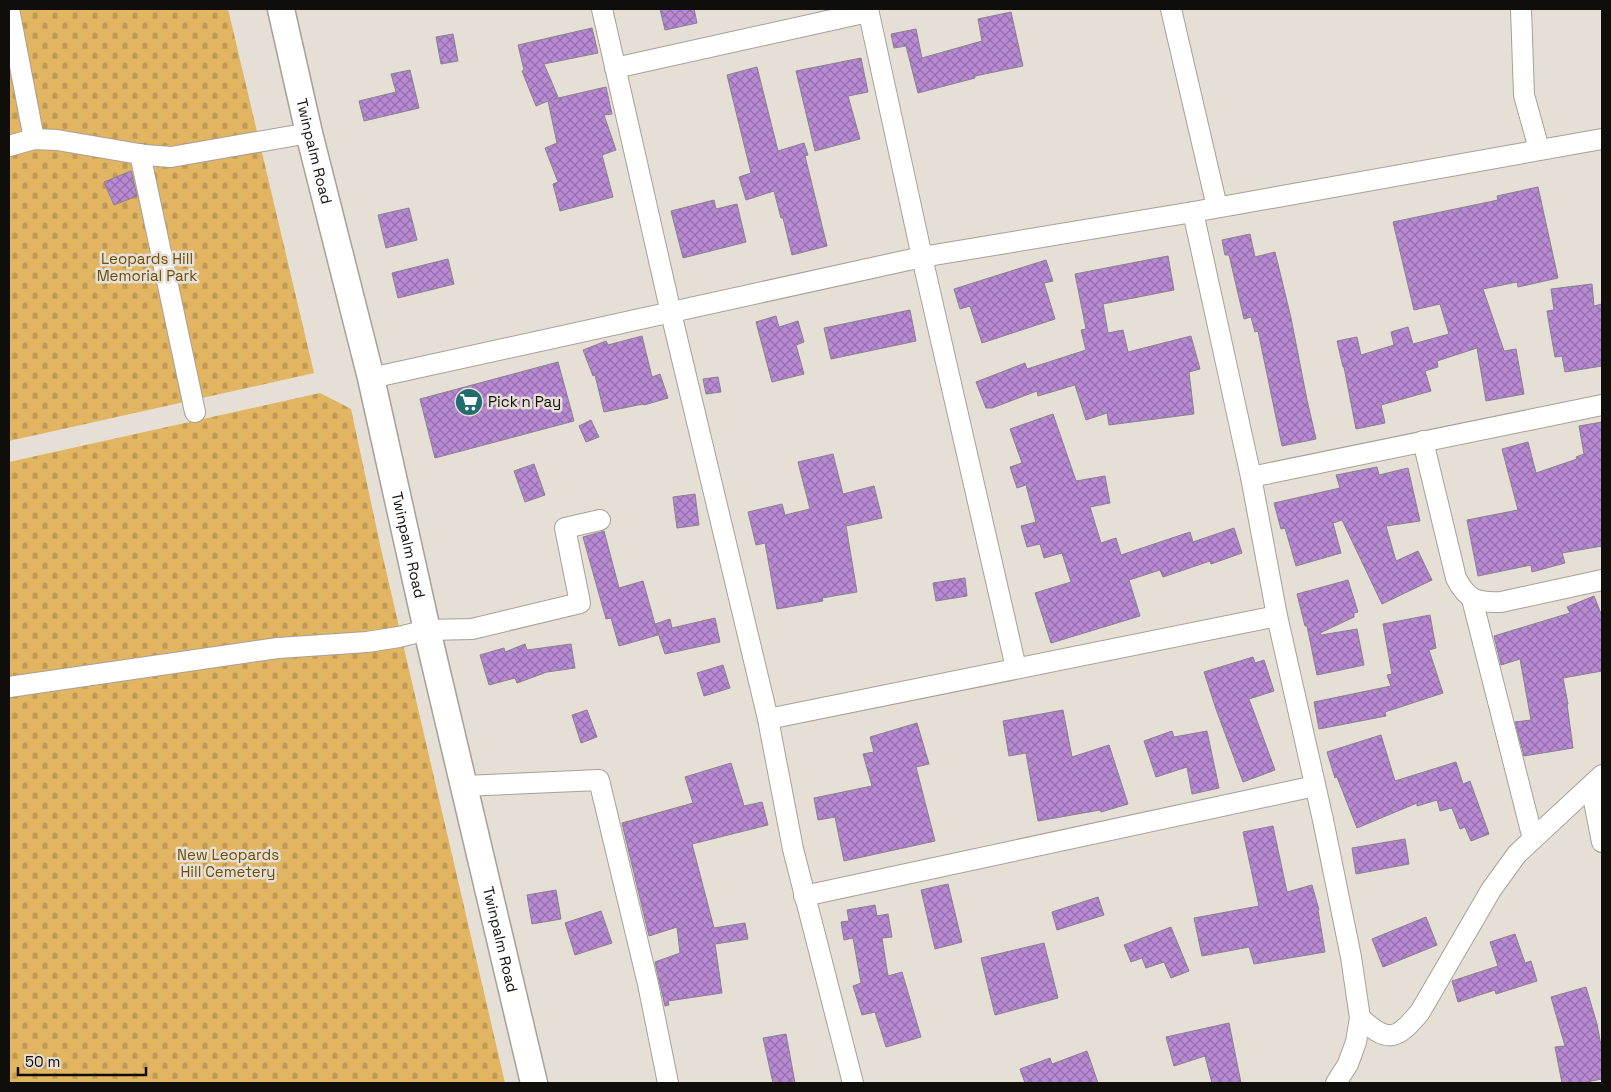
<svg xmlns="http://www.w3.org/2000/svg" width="1611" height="1092" font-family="'Space Grotesk',sans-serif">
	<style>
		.cemetery { fill: url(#cemetery-stones) }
		.building { fill: url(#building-cross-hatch); stroke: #88828c }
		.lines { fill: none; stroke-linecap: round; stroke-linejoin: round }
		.minor-casing { stroke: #a6a097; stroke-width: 22 }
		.major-casing { stroke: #a6a097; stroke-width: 29 }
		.minor { stroke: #fff; stroke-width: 20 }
		.major { stroke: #fff; stroke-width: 26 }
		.labels { text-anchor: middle; stroke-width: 5; stroke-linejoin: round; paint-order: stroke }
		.street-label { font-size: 15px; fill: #100e0b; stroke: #e5dfd5 }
		.park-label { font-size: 15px; fill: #6c4e0a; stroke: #e5dfd5 }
		.poi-label { font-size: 15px; fill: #100e0b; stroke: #e5dfd5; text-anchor: start }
	</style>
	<defs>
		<pattern id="cemetery-stones" width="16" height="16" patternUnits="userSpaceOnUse" patternTransform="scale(1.25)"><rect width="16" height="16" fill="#e1b562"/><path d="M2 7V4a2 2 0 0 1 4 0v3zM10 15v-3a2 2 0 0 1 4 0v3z" fill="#c09a54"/></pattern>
		<pattern id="building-cross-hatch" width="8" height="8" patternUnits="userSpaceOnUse" patternTransform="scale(1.25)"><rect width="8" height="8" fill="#b88ad4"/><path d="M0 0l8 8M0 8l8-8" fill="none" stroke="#946faa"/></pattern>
	</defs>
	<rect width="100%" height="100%" fill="#e5dfd5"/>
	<g class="cemetery">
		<path d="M9,9H228L314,373L9,441Z"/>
		<path d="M320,393L351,409L381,549L505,1083H9V462Z"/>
	</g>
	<g class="building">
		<path d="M660,9H694L697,23L665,30Z"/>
		<path d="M1011,12L1023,66L975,76V78L918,93L906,46L894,48L891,34L916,29L922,58L982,41L978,19Z"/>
		<path d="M592,28L598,53L544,64L558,97L554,99L606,87L612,114L604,115L616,150L602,155L613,197L560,211L553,184L558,182L545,148L557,143L548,101L536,106L522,71L524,70L518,45Z"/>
		<path d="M453,34L458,61L441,64L436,37Z"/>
		<path d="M861,58L868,92L848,96L860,139L815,151L796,71Z"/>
		<path d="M757,67L778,151L804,143L808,155L805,156L827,246L792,255L783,218H781L774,191L746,200L739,177L751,173L727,75Z"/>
		<path d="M410,70L419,108L364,121L359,101L396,92L391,74Z"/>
		<path d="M131,171L137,196L114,205L104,182Z"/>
		<path d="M1538,187L1558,278L1518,287L1517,282L1483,289L1504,351L1516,349L1524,394L1486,401L1477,348L1437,361L1438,367L1425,371L1431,391L1381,405L1385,423L1356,429L1344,367H1343L1337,341L1357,337L1361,355L1394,345L1391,332L1408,327L1413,344L1449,334L1440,304L1414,310L1393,222L1498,200L1497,196Z"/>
		<path d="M714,200L716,209L737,204L746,242L683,258L671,211Z"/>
		<path d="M409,208L417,240L386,248L378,215Z"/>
		<path d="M1250,234L1255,257L1275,252L1291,318L1307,400L1316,439L1282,446L1258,331L1255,332L1251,317L1244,319L1229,255H1225L1222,240Z"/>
		<path d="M1168,256L1174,290L1103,304L1108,333L1123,330L1128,352L1191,336L1200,369L1189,372L1194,414L1109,425L1107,413L1086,420L1075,385L1038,396L1037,391L992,408H986L976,382L1025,363L1027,369L1086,350L1081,330L1086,329L1075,274Z"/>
		<path d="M448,259L454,284L398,298L392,273Z"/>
		<path d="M1046,260L1053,281L1044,283L1055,319L982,343L970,306L960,309L954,289Z"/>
		<path d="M1592,284L1594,306L1602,304V366L1565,372L1562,356L1555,357L1550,329L1547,311L1554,310L1551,289Z"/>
		<path d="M910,310L916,341L831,359L824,328Z"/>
		<path d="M776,316L779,327L798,321L804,342L796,345L804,374L772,382L756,322Z"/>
		<path d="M642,336L652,377L660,374L668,398L644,405L643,404L604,412L595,375L593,376L583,350L606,341L608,345Z"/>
		<path d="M558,362L574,421L435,458L420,399Z"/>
		<path d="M718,377L721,392L706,394L703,379Z"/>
		<path d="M1053,414L1076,481L1105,476L1110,503L1090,507L1101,543L1116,538L1121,555L1190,532L1193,542L1234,528L1242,553L1211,564L1210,561L1163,577L1160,570L1129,580L1140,616L1051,643L1035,593L1071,582L1062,553L1044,558L1040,544L1027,547L1021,526L1036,522L1026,485L1017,488L1010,467L1022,463L1010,429Z"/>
		<path d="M591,420L599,437L586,442L579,426Z"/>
		<path d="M1602,422V546L1562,553L1565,563L1532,572L1531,565L1478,576L1467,520L1518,510L1502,449L1528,442L1536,473L1577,459L1576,457L1584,454L1579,426Z"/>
		<path d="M833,454L843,494L874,486L882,518L846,526L857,592L822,598L823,601L777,609L765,543L756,545L748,512L782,504L785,515L810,509L798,462Z"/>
		<path d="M534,464L545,495L525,502L514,471Z"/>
		<path d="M1377,467L1379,475L1408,468L1420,521L1386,526L1396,561L1418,551L1432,580L1382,604L1342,520L1333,523L1341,553L1296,566L1285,528L1281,529L1274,503L1340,488L1336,475Z"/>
		<path d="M695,494L699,525L677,528L673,497Z"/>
		<path d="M604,531L619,588L643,581L658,635L619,646L611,618L606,619L583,537Z"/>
		<path d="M965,578L967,596L936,601L933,583Z"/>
		<path d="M1348,580L1358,612L1354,613V617L1320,633L1321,635L1357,629L1364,665L1317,675L1307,626H1305L1297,594Z"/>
		<path d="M1594,596L1602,616V671L1563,678L1568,704H1567L1573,748L1524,756L1515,722L1531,720L1520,659L1501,665L1494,636L1570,613L1567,607Z"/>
		<path d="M1430,615L1436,648L1429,650L1443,693L1385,712L1386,716L1319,729L1314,702L1391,686L1387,675L1392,674L1383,624Z"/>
		<path d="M715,618L720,642L665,654L655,624L670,619L672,628Z"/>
		<path d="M525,644L527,650L571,644L575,668L547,672L517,683L515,678L489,685L480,655L504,648L505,652Z"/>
		<path d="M1253,657L1255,663L1264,660L1274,691L1249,699L1275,770L1243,782L1216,709L1204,672Z"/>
		<path d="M723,665L730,688L704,696L697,673Z"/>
		<path d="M587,710L597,737L581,743L572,715Z"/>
		<path d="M1063,710L1072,757L1109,745L1128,804L1101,812L1100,810L1038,821L1026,753L1009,756L1003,721Z"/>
		<path d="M917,723L929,764L916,767L935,841L844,861L835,817L818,820L814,798L872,786L863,754L874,752L870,737Z"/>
		<path d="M1172,731L1174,737L1207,731L1219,788L1192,794L1187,767L1156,777L1144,741Z"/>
		<path d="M1381,735L1395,781L1456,762L1463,784L1470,781L1489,834L1471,841L1465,827L1460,829L1452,808L1440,811L1437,800L1417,806V803L1357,828L1337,777L1335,778L1327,752Z"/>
		<path d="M731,763L744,806L762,802L768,825L692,844L714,928L745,923L748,939L715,944L722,993L668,1001L669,1005L665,1006L655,962L680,953L677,927L649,936L622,823L693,803L685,777Z"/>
		<path d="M1273,826L1287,892L1312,885L1319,910H1318L1325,952L1254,964L1249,947L1202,956L1194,918L1259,906L1243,832Z"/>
		<path d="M1405,839L1409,864L1356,874L1352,848Z"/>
		<path d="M948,884L962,942L935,949L921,890Z"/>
		<path d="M556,890L561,919L532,924L527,895Z"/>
		<path d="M1098,897L1104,915L1057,930L1052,912Z"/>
		<path d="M875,905L877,916L888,914L892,937L882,938L888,976L902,972L921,1037L886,1047L875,1012L862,1015L853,986L861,983L853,938L844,940L841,922L849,921L847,910Z"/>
		<path d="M601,911L612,943L575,955L565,923Z"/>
		<path d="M1426,917L1437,945L1383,967L1372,939Z"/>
		<path d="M1171,927L1189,971L1171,978L1164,962L1146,968L1142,958L1131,962L1124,945Z"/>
		<path d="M1515,934L1525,963L1531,961L1537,981L1496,994L1495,990L1458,1002L1452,981L1498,966L1490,942Z"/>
		<path d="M1044,943L1058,998L995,1015L981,958Z"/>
		<path d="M1586,987L1597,1024L1602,1051V1079L1581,1083H1562L1555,1047L1565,1046L1551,997Z"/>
		<path d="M1229,1023L1241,1083H1212L1205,1056L1174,1066L1166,1037Z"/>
		<path d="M786,1034L795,1083H773L763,1038Z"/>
		<path d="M1087,1051L1098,1083H1025L1020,1069L1050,1058L1052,1064Z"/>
	</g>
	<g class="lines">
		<defs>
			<g id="minor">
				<path d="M9,9L34,139"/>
				<path d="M602,9L671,313L768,719L793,849L853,1083"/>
				<path d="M868,9L922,257L1016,668"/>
				<path d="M1171,9L1217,207"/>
				<path d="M1521,9L1524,95L1539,149"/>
				<path d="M615,68L868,12"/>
				<path d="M9,146L34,139L57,140L145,155L171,157L309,133"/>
				<path d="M140,154L195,412"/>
				<path d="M1193,212L1251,477L1277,616L1323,820L1351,957L1360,1018L1356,1042L1348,1064L1336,1083"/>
				<path d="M371,378L922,257L1193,212L1602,139"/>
				<path d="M1423,441L1456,578C1467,600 1477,603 1501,602L1602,580"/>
				<path d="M1251,477L1602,405"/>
				<path d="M1472,599L1533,839"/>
				<path d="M9,687L278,648L367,642L399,637L427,630L472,629L580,603L565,528L600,520"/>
				<path d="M768,719L1277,616"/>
				<path d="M464,786L599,780L648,984L668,1083"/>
				<path d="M1591,786L1602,842"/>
				<path d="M804,896L1315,786"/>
				<path d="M1360,1018C1388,1043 1396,1041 1420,1012L1491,890L1517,854L1602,775"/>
			</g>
			<g id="major">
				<path id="s1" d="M281,9L309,133L371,378L427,630L534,1083"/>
			</g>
		</defs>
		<use href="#minor" class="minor-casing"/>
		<use href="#major" class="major-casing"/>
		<use href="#minor" class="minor"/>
		<use href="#major" class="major"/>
	</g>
	<defs>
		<symbol id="supermarket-disc" viewBox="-11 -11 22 22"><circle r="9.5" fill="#206c6e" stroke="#e5dfd5"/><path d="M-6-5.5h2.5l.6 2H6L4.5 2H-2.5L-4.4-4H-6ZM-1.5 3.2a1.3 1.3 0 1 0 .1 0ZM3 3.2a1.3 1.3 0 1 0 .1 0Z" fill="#fff"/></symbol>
	</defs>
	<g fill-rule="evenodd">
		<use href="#supermarket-disc" x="453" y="386" width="32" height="32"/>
	</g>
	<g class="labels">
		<g class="street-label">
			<text dy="5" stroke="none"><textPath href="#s1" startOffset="146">Twinpalm Road</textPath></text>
			<text dy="5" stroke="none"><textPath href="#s1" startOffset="551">Twinpalm Road</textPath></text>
			<text dy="5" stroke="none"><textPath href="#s1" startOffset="956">Twinpalm Road</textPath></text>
		</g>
		<g class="park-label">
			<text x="147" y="264">Leopards Hill<tspan x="147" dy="17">Memorial Park</tspan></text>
			<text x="228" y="860">New Leopards<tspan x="228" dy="17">Hill Cemetery</tspan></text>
		</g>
		<g class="poi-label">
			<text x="488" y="407">Pick n Pay</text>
		</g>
	</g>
	<rect width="1611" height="1092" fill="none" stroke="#100e0b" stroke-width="20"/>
	<path d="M18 1067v8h128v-8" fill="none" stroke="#100e0b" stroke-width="2.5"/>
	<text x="25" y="1067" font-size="15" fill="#100e0b" stroke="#e5dfd5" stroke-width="4" paint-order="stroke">50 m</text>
</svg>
